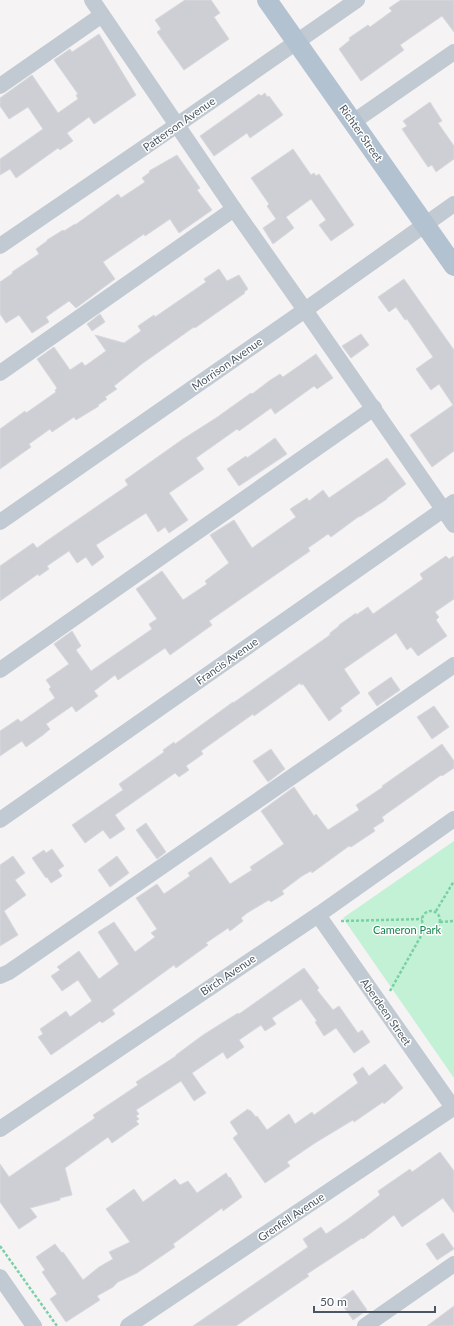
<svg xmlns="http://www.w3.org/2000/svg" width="454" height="1326" font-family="Lato,sans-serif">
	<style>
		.green { fill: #c3f1d5 }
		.building { fill: #cdcfd5; stroke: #d7d9de }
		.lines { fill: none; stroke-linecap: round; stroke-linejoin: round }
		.path { stroke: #7ad0a6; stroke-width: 2.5; stroke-dasharray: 3 2; stroke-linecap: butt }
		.minor { stroke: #c1cad2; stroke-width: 16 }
		.major { stroke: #b3c2d1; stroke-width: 20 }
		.labels { text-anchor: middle; stroke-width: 3; stroke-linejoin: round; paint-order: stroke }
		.street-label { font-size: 11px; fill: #4a5661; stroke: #fff }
		.park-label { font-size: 11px; fill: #17864f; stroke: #fff }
	</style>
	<rect width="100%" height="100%" fill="#f5f3f3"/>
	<path class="green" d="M454,841V1078L343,918Z"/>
	<g class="building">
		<path d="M185,0H211L220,13L214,17L229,39L184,70L157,32L161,29L155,20Z"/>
		<path d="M401,0H454V32L442,16L400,45L404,50L361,81L339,49L350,40L349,38L368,25L370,27L392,11L389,8Z"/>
		<path d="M99,34L136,95L94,124L89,117L67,133L73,141L60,150L58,148L16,178L10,169L0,175V159L43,129L28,107L9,119L0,106V98L32,75L58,113L78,99L76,95L78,94L54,60L70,49L72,52Z"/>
		<path d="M265,93L267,97L269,96L283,115L250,138L247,133L214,156L200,136L259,94L261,96Z"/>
		<path d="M430,102L442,121L438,123L454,146V159L436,172L432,165L428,167L402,129L407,126L403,121Z"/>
		<path d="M293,149L311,175L314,173L316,176L319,174L354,225L331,241L319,225L326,220L311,199L286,217L294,228L273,244L263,228L276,219L267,206L269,204L251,178Z"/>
		<path d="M177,155L200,188L197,190L212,210L179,233L170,219L145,236L144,234L103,262L115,279L76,308L69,301L46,317L49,322L32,333L19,315L6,323L0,314V282L13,273L12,272L39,254L36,249L47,241V240L63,230L64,231L75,224V225L118,194L121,198L145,182L142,178L150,172L149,171Z"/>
		<path d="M219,269L227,281L239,275L248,289L244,292L245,293L195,328L194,327L143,363L114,386L117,389L105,397L107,399L98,405L99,406L76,420L74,417L52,432L50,429L29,444L31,447L0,469V429L25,411L26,413L56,392L55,390L57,388L37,359L54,347L70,370L82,362L85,366L106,351L95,335L124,343L141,331L138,326L154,315L155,317L206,282L204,279Z"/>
		<path d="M404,279L454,350V451L432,467L410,435L453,405L439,384L431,390L416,369L433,357L407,319L405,320L396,307L389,312L378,297Z"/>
		<path d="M100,314L105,322L92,331L87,324Z"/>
		<path d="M361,334L369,345L351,358L342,346Z"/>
		<path d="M316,354L333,378L317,389L314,386L275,414L271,408L239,431L237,429L196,458L204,469L169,493L188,520L169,533L165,527L158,532L146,513L96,545L104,557L92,566L86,557L77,563L69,551L47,566L49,569L39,576L38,574L0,601V566L33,543L37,548L48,540L128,485L125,480L183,439L216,418L251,393L252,394L269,381L280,374L283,377Z"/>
		<path d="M275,438L287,454L239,486L227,469L246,456L247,458Z"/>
		<path d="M387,458L406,484L387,498V499L361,516L358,517L331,537L328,534L308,548L310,551L209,621L212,625L170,655L165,648L118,680L115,675L94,691L98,696L76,712L72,706L46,724L50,729L43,735L26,747L22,741L0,756V731L18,719L21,722L55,698L49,689L51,687L46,680L69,664L54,644L72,631L81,646L76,650L91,671L152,629L149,624L157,619L136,589L162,571L183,600L207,584L205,581L229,563L210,535L234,520L252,548L296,517L290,509L307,498L309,501L323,490L329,498Z"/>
		<path d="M446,556L449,559L454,556V599L435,612L439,617L436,620L447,636L418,656L411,647L407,650L396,633L344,669L360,693L340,708L342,711L329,721L303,684L301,685L300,683L254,716L253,714L201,751L203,754L186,766L189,770L179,777L175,773L115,815L125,829L110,839L103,830L85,843L72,825L123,790L119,784L164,752L163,750L174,742L175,744L233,702V703L330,635V633L339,626V625L356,613V615L368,607L373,614L423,579L420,574Z"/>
		<path d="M391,677L400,690L377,706L368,693Z"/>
		<path d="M434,706L449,727L432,739L417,717Z"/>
		<path d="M442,744L454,761V768L442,776L441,775L382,817L384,821L373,828L375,831L351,847L349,846L312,873L311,871L302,876L282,891L284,894L271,902L269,900L247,913L241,918L243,921L230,931L228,928L206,943L208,945L176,968L174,965L112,1010L115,1014L102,1023L100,1021L51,1055L38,1037L43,1034L40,1029L66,1011L70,1017L92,1001L78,980L62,991L51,976L60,970L57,967L79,951L99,979L119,964L98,932L114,922L135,952L155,937L151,933L157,929L136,898L157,884L164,894L190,876L188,873L211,857L230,884L252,870L250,867L284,844L261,811L294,787L314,816L316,814L328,830L359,810L356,805L383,787L382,786Z"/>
		<path d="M271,749L285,769L268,782L253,761Z"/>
		<path d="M146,823L166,852L157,859L136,830Z"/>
		<path d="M52,849L64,866L58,870L62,876L51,883L47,877L46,878L32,858L44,850L46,853Z"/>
		<path d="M13,856L25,873L15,880L26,895L4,911L18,935L0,946V865Z"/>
		<path d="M117,856L129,873L110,887L98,870Z"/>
		<path d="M304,968L319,988L317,990L333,1010L339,1006L358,1033L362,1030L370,1042L354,1053L336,1028L324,1036L315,1022L317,1021L301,999L272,1018L276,1024L265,1031L261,1025L239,1040L244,1047L227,1059L223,1052L192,1073L206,1093L194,1101L181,1081L136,1110L139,1114L136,1116L139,1119L136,1121L139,1124L112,1143L108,1137L65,1168L72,1195L60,1198V1200L30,1208L37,1217L19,1229L0,1202V1164L9,1177L95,1118L93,1115L138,1085L136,1082L176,1056V1055L203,1035L238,1013L239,1014Z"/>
		<path d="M385,1064L403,1088L384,1104L383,1102L354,1122L353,1120L315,1143L287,1162L290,1166L265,1183L233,1138L238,1134L230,1122L248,1109L249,1111L250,1110L256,1117L257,1116L267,1130L289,1114L295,1124L312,1112L314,1115L358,1083L353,1074L363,1067L369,1076Z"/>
		<path d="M440,1152L454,1171V1213L443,1198L402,1227L394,1215L363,1239L362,1238L307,1274L309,1276L236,1326H193L308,1247L303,1239L321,1227L326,1234L348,1219L380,1195L378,1191L410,1169L412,1172Z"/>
		<path d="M226,1173L229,1178L230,1177L242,1197L223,1211L222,1208L173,1244L175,1247L137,1273L118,1282L113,1287L97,1296L100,1300L66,1322L50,1299L57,1294L42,1272L45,1270L36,1257L55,1244L62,1253L63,1252L83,1280L99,1267L113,1259L109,1252L130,1242L106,1209L134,1189L143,1202L175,1179L180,1185L188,1181L197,1193Z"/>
		<path d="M443,1233L454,1249L437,1260L426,1244Z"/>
		<path d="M353,1290L367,1310L353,1320L339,1300Z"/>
		<path d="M454,1306V1326H427Z"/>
	</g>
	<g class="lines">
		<g class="path">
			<circle cx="431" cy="920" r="9"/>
			<path d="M436,911L454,881"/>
			<path d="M341,921L422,919"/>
			<path d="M440,922L454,921"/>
			<path d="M390,991L426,927"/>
			<path d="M0,1246L57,1326"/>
		</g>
		<g class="minor">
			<path d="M92,0L234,209L305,310L454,525"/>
			<path d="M0,86L102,15"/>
			<path d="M353,122L454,52"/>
			<path d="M0,246L177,125L357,0"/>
			<path d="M0,373L234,209"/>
			<path d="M0,522L305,310L454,204"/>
			<path d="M0,670L374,408"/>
			<path d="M0,820L454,502"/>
			<path d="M318,915L454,1109"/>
			<path d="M0,976L9,972L454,665"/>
			<path d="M0,1129L318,915L454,819"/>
			<path d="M0,1277L34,1326"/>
			<path d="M128,1326L453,1108"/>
			<path d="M365,1326L454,1264"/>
		</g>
		<path class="major" d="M267,0L454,266"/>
	</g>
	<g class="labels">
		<g class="street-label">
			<text transform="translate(179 124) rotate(-35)" y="4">Patterson Avenue</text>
			<text transform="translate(361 133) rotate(55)" y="4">Richter Street</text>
			<text transform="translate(227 364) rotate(-35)" y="4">Morrison Avenue</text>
			<text transform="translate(227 661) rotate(-35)" y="4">Francis Avenue</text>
			<text transform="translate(228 975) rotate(-34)" y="4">Birch Avenue</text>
			<text transform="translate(386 1012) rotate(55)" y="4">Aberdeen Street</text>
			<text transform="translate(291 1217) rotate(-34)" y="4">Grenfell Avenue</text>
		</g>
		<g class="park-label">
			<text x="407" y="934">Cameron Park</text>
		</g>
	</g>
	<path d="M314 1306v6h121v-6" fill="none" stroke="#4a5661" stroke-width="2"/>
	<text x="320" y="1306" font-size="12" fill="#4a5661" stroke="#ffffff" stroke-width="3" paint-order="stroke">50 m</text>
</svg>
